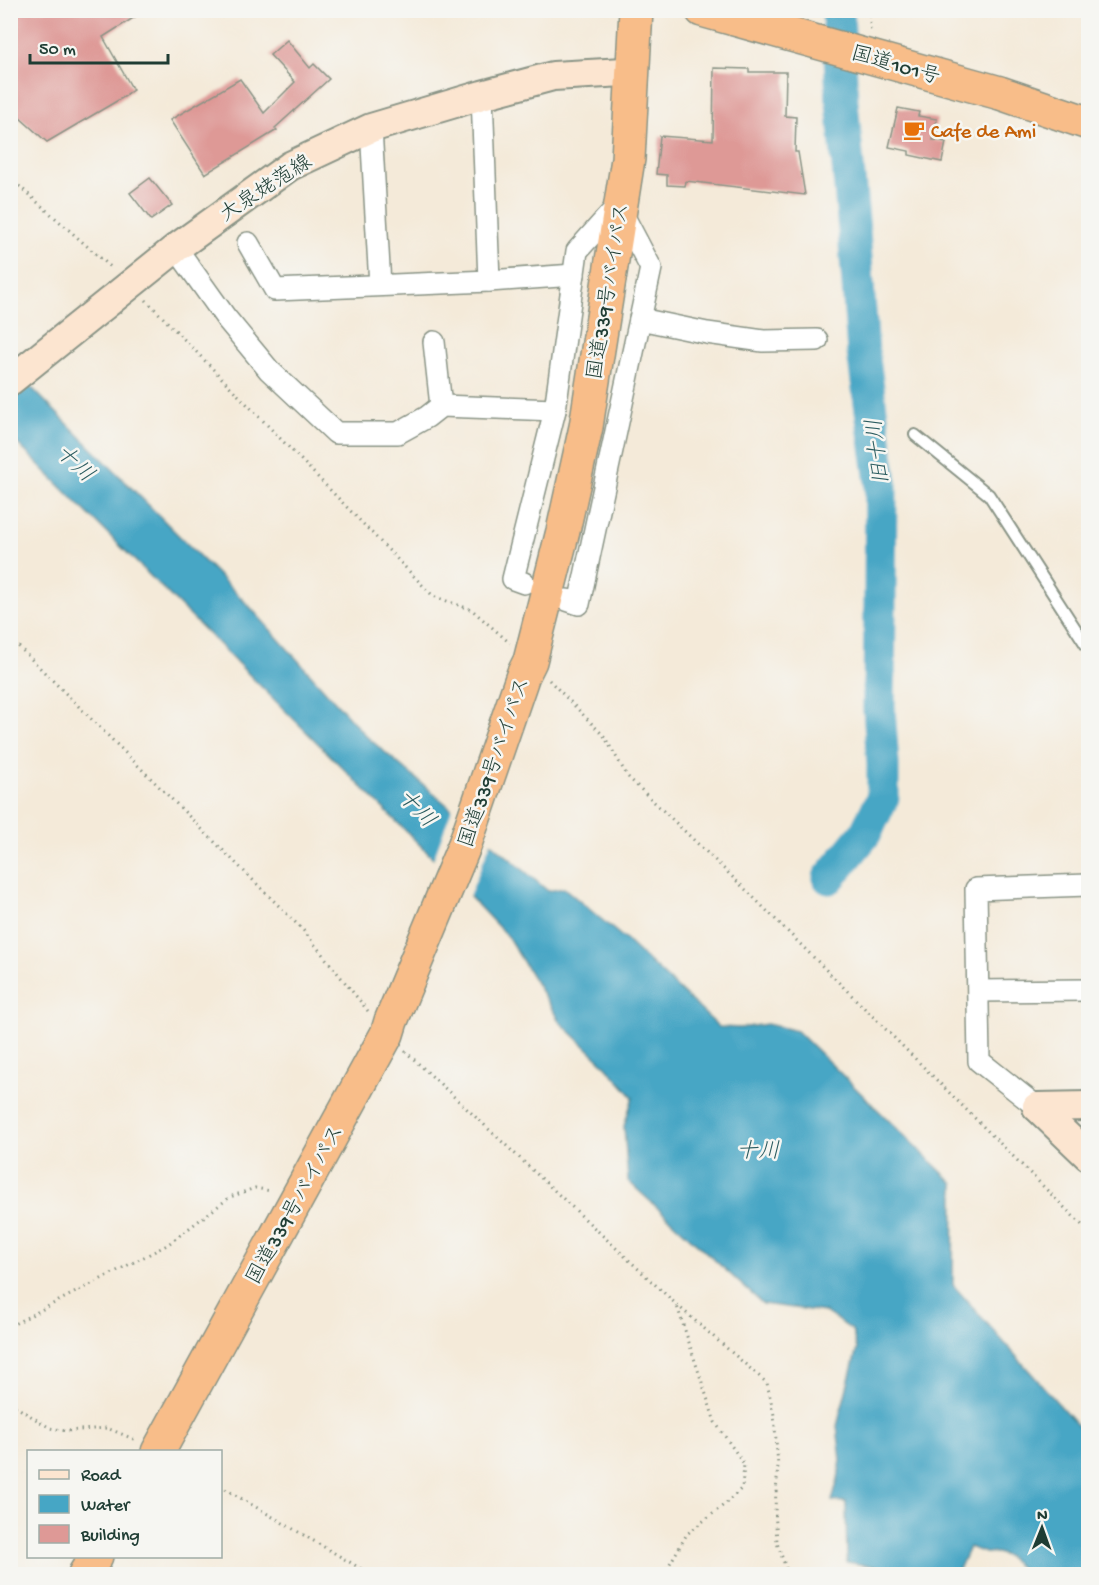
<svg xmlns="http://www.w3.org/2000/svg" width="1099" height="1585" font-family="'Gochi Hand','Klee One',sans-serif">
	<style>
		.water { fill: #46a6c5; stroke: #32727c; stroke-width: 1.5 }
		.pier { fill: #f4ead9 }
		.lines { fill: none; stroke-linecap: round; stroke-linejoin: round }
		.river { stroke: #46a6c5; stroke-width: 33 }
		.building { fill: #de9996 }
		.lane-casing { stroke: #8a9486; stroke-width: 14 }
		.street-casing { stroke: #8a9486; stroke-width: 24 }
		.secondary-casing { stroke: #8a9486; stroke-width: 32 }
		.highway-casing { stroke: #8a9486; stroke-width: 36 }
		.path { stroke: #8a9486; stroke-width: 3; stroke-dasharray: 1.5 4.5; stroke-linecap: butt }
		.lane { stroke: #fff; stroke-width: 10 }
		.street { stroke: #fff; stroke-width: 21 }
		.secondary { stroke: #fce5d0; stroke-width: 28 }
		.highway { stroke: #f8bd89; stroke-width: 33 }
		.labels { text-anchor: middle; stroke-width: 5; stroke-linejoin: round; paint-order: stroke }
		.street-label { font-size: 21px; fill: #1f3d34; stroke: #f6f6f2 }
		.food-label { font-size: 21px; fill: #c56008; stroke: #f6f6f2; text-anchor: start }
		.water-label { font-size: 22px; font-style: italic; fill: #2b5c60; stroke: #f6f6f2 }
	</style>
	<rect width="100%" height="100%" fill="#f6f6f2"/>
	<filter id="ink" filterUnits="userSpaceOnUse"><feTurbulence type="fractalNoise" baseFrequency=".0167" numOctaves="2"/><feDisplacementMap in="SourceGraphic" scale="12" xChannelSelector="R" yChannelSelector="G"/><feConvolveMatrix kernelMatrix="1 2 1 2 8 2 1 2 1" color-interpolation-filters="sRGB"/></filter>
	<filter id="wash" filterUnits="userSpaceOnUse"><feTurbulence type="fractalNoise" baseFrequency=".008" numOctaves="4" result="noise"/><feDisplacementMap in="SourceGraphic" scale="24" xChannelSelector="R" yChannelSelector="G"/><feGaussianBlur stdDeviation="1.35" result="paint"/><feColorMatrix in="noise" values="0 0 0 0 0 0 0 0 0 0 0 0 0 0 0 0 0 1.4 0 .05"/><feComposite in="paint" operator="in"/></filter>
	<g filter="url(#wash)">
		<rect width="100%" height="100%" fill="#f4ead9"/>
		<path class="water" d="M10,366L250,607L366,736L548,891L564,888L626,940L719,1027L740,1028L767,1024L797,1031L954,1184L953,1285L1088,1437V1574H1027L1008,1557L997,1553H985L969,1547L957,1574H926L847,1562L846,1502L832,1501L838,1479L841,1460L837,1426L857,1349L852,1330L825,1312L763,1304L628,1181L624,1126L633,1097L603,1063L560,1022L508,937L436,861L11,437Z"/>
		<path class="pier" d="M453,806L492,839L468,900L432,862Z"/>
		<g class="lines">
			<path class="river" d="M829,878L865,834L883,797V764L879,709L881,482L863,352L854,231L842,102L838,10"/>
		</g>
		<g id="blocks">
			<g class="building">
				<path d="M10,10H146L103,37L133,90L127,94V95L47,142L10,109Z"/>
				<path d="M287,40L310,68L314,64L329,79L275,128L277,130L205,174L170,120L240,79L264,113L295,82L270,55Z"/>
				<path d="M714,68L749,69V72H786L785,116L796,117L795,152H798L805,195L686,181L685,186L667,185V175L656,174L660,136L713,140Z"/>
				<path d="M898,108L919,112L918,116L937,119L933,140L946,142L942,162L909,155V151L889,147Z"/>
				<path d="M150,178L172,205L151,220L130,193Z"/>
			</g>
		</g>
	</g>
	<g filter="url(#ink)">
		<use href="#blocks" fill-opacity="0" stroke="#8a9486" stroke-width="1.5"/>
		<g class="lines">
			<defs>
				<path id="lane" d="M915,435L989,495L1088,648"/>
				<g id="street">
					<path d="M482,95L489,281"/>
					<path d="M371,128L380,285"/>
					<path d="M248,243L275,290L489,281L574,275"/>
					<path d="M176,248L226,318L269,370L336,433H398L427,417L441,406L555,410"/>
					<path d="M640,319L707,333L763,341L817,340"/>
					<path d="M434,342L441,406"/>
					<path d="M524,583L513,579L555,410L577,251L619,204"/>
					<path d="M567,600L579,604L651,268L621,211"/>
					<path d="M979,991L1088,990"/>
					<path d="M1037,1107L979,1061L976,889L1088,885"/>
				</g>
				<g id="secondary">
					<path d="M10,381L176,248L290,166L371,128L482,95L553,76L624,72L633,73"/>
					<path d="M1037,1107L1088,1156"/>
					<path d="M1037,1107L1088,1106"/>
				</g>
				<g id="highway">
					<path d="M702,10L1000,93L1088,123"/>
					<path d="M158,1452L387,1034L391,1021L465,844L523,675L530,661L563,531L586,427L592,387L628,159L636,10"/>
					<path d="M85,1574L96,1556"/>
				</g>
			</defs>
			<use href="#lane" class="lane-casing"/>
			<use href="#street" class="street-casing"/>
			<use href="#secondary" class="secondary-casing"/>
			<use href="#highway" class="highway-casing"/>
			<g class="path">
				<path d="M869,10L871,32"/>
				<path d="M10,178L113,269"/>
				<path d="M146,300L433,596L472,610L510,643"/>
				<path d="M10,638L303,930L368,1011"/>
				<path d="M549,680L604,736L628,777L746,890L1088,1231"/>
				<path d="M405,1051L677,1305L767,1383L774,1415L778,1465L775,1507L777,1543L787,1571L795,1574"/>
				<path d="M10,1326L167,1245L230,1197L255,1188L271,1191"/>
				<path d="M10,1403L50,1428L66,1431L107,1428L136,1440"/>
				<path d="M220,1486L370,1574"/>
				<path d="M664,1574L687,1534L725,1504L742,1488L744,1464L715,1422L677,1306"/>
			</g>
			<use href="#lane" class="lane"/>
			<use href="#street" class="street"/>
			<use href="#secondary" class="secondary"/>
			<use href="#highway" class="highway"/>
		</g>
	</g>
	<defs>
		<symbol id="cafe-bare" viewBox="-9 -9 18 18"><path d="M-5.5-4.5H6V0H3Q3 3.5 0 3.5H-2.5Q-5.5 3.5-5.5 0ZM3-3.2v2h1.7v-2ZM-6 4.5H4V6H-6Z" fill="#e8710a" stroke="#f6f6f2" stroke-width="2.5" paint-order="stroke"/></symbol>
	</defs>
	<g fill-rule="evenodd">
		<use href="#cafe-bare" x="899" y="115" width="30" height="30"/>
	</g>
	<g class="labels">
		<g class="street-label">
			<text transform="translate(896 64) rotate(16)" y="7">国道101号</text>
			<text transform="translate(265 187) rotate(-33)" y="7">大泉姥萢線</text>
			<text transform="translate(607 291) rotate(-81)" y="7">国道339号バイパス</text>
			<text transform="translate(493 762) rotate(-71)" y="7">国道339号バイパス</text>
			<text transform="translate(294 1204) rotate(-61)" y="7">国道339号バイパス</text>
		</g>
		<g class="food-label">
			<text x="931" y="137">Cafe de Ami</text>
		</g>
		<g class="water-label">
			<text transform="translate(876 452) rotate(-97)" y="8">旧十川</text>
			<text transform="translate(76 462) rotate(43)" y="8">十川</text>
			<text transform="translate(418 807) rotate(46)" y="8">十川</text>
			<text x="758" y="1157">十川</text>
		</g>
	</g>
	<rect width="1099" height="1585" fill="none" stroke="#f6f6f2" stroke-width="36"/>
	<rect x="27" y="1450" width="195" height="108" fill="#f6f6f2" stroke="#a0aca6" stroke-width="1.5"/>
	<rect x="39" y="1470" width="30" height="9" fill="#fce5d0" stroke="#a0aca6" stroke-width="1.5"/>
	<text x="81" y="1480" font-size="18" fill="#1f3d34">Road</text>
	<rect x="39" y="1495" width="30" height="18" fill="#46a6c5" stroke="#a0aca6" stroke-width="1.5"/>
	<text x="81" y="1510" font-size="18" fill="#1f3d34">Water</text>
	<rect x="39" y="1525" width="30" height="18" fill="#de9996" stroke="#a0aca6" stroke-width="1.5"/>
	<text x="81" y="1540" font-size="18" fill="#1f3d34">Building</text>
	<g transform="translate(1042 1528) rotate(1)" stroke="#f6f6f2" stroke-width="4.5" paint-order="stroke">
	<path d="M0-4.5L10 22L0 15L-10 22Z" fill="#1f3d34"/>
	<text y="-9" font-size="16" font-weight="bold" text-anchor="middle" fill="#1f3d34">N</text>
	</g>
	<path d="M30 54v9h138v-9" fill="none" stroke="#1f3d34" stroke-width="3"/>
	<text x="39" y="54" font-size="18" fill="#1f3d34" stroke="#f6f6f2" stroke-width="4.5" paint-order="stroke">50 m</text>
</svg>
